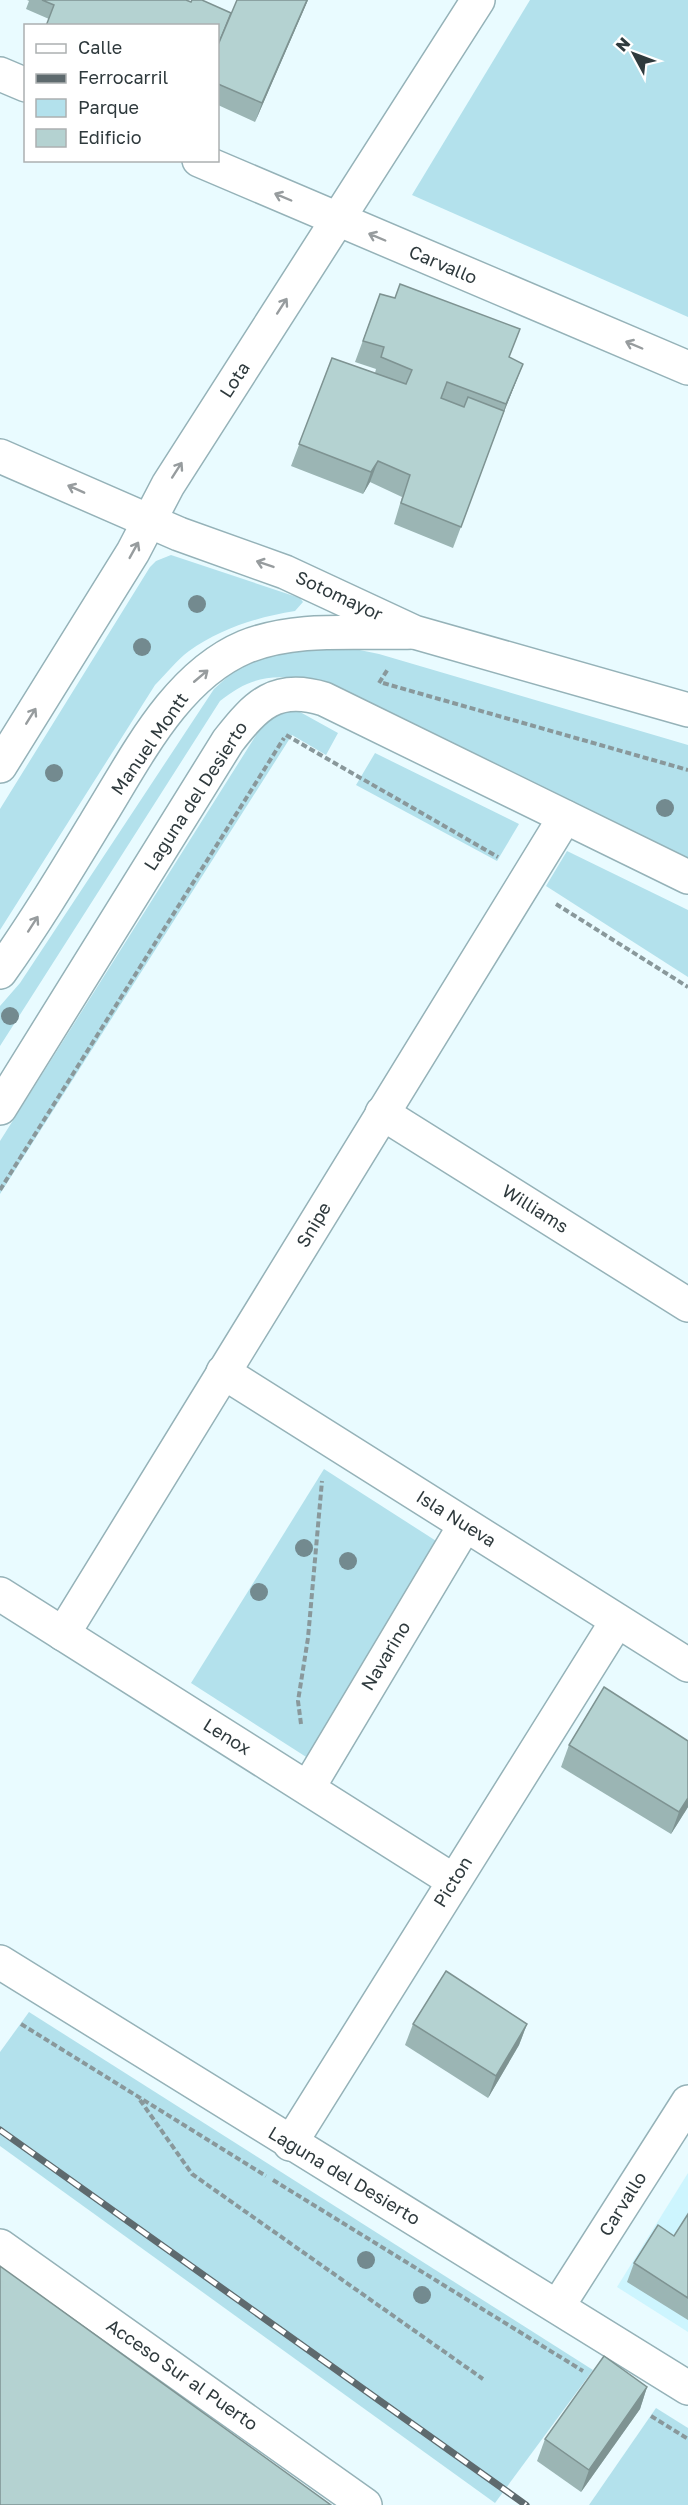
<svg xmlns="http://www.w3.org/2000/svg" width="688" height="2505" font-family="'Golos Text',sans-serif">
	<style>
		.built { fill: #cdf5fe }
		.green { fill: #b3e1ec }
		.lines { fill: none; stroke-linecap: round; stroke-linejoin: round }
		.minor-casing { stroke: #95b2b8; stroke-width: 36 }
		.major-casing { stroke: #95b2b8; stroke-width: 36 }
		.path { stroke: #89989b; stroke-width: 4; stroke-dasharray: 6 3; stroke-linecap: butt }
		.minor { stroke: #fff; stroke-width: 33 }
		.major { stroke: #fff; stroke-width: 33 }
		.rail-casing { stroke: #5e6a6e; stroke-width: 7 }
		.rail { stroke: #fff; stroke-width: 4.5; stroke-dasharray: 14; stroke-linecap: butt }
		.tree { fill: #738a8f }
		.wall { fill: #9bb5b4 }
		.shaded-wall { fill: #7e9392 }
		.building { fill: #b4d2d1; stroke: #7e9392; stroke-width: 1.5 }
		.oneway { stroke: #979c9e }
		.labels { text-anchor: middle; stroke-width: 6; stroke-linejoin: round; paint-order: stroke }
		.street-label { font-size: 18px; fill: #2f3a3d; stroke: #fff }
	</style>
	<rect width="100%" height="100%" fill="#e9fbff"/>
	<path class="built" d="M688,2173V2332L617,2287Z"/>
	<g class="green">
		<path d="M530,0H688V317L412,195Z"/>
		<path d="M171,555L300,598L303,602L295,611C257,617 220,629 189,651C177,660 166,674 155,685L0,930V809L150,567L156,561Z"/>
		<path d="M345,647L379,654L688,745V861L300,679C267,674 246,680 220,701L0,1046V1006L20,983L214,689L234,671L266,651Z"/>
		<path d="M286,709L300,712L338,733L326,755L292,735L0,1194V1141L265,721Z"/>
		<path d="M375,753L519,824L497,861L356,785Z"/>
		<path d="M567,851L688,910V977L546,886Z"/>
		<path d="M324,1469L444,1546L314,1762L191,1683Z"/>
		<path d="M29,2012L593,2370L495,2503L0,2146V2052Z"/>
		<path d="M656,2408L688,2428V2505H589Z"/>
	</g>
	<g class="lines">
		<defs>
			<g id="minor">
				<path d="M0,766L133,552L168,485L478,0"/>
				<path d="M0,1108L228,741C256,705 276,684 324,699L688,877"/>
				<path d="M382,1113L688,1305"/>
				<path d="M223,1372L688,1665"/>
				<path d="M0,1594L454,1881"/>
				<path d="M63,1634L565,817"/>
				<path d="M308,1788L465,1525"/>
				<path d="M0,1962L688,2388"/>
				<path d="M290,2144L617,1621"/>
				<path d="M558,2306L688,2102"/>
			</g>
			<g id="major">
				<path d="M0,74L26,85"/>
				<path d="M199,160L688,368"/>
				<path d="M0,456L179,534L285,572L414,632L688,710"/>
				<path d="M0,972C35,923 65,873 96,822C135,760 174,677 245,647C297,626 357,634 412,632"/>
				<path d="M0,2246L365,2505"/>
			</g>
		</defs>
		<use href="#minor" class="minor-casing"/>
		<use href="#major" class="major-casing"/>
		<g class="path">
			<path d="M379,683L388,669"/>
			<path d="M383,683L688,770"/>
			<path d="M286,735L498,857"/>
			<path d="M556,904L688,987"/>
			<path d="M0,1190L284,738"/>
			<path d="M301,1724L298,1701L308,1638L322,1481"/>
			<path d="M21,2024L266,2176"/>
			<path d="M140,2100L192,2174L483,2379"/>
			<path d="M273,2180L583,2371"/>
			<path d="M651,2416L688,2439"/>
		</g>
		<use href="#minor" class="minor"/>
		<use href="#major" class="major"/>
		<defs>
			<path id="rail" d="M0,2130L526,2505"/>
		</defs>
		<use href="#rail" class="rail-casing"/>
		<use href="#rail" class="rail"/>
	</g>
	<g class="tree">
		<circle cx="197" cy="604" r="9"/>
		<circle cx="142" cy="647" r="9"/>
		<circle cx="54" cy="773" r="9"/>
		<circle cx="665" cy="808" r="9"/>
		<circle cx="10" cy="1016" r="9"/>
		<circle cx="304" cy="1548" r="9"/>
		<circle cx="348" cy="1561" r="9"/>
		<circle cx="259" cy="1592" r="9"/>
		<circle cx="366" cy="2260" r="9"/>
		<circle cx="422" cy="2295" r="9"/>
	</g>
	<g class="wall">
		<path d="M27,0H186L231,13L308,0L255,122L218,105V26L49,19L26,9L29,1Z"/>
		<path d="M380,294L523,364L500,422L453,548L394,524L402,497L370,482L363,494L291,466L332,358L375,373L376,369L355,362Z"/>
		<path d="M688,1741V1807L671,1834L561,1767L569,1745Z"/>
		<path d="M413,2024H527L519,2045L488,2098L405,2045Z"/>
		<path d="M688,2214V2320L627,2282L634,2263L674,2236Z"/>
		<path d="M647,2387L640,2409L581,2492L537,2461L545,2439Z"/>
	</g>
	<g class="shaded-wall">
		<path d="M307,0H308L255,122L262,103Z"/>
		<path d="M523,364L500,422L453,548L506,404Z"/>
		<path d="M378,461L370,482L363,494L371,472Z"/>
		<path d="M688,1798V1807L671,1834L679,1812Z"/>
		<path d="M527,2024L519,2045L488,2098L496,2076Z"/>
		<path d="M647,2387L640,2409L581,2492L589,2470Z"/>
	</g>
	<g class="building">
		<path d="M42,0H186L191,2L192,0H202L231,13L218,45V26H46L54,5Z"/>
		<path d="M237,0H307L262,103L218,84V45Z"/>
		<path d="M400,284L520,329L509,357L523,364L506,404L447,382L441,398L464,407L468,397L504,411L461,527L401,503L410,475L378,461L371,472L299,444L332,358L406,384L412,370L381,357L384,347L363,341L380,294L395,298Z"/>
		<path d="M604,1687L688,1741V1798L679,1812L569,1745Z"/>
		<path d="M446,1971L527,2024L496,2076L413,2024Z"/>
		<path d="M688,2214V2298L634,2263L658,2225L674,2236Z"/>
		<path d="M0,2266L331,2505H0Z"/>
		<path d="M604,2356L647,2387L589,2470L545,2439Z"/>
	</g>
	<defs><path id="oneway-shaft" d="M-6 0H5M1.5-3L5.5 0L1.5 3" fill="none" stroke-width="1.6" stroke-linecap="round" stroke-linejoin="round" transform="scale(1.5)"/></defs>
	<g class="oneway">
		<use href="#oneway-shaft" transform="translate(283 197) rotate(-157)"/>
		<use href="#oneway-shaft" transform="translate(377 237) rotate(-157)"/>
		<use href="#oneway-shaft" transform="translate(282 306) rotate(-57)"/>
		<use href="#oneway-shaft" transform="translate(634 345) rotate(-157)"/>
		<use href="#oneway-shaft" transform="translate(177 470) rotate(-57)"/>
		<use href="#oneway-shaft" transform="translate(76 489) rotate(-156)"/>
		<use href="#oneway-shaft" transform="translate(134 550) rotate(-61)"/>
		<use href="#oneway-shaft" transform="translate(265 564) rotate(-161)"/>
		<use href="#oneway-shaft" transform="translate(201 676) rotate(-40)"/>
		<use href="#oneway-shaft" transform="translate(31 716) rotate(-58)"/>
		<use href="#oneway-shaft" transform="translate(33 924) rotate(-57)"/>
	</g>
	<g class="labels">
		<g class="street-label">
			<text transform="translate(443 265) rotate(23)" y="6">Carvallo</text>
			<text transform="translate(235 380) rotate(-57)" y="6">Lota</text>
			<text transform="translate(339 596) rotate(25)" y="6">Sotomayor</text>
			<text transform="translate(150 744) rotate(-55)" y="6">Manuel Montt</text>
			<text transform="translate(196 796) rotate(-57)" y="6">Laguna del Desierto</text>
			<text transform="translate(535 1209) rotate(32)" y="6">Williams</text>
			<text transform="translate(314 1225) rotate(-59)" y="6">Snipe</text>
			<text transform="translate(456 1519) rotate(32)" y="6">Isla Nueva</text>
			<text transform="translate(386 1656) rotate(-59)" y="6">Navarino</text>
			<text transform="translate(227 1737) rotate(32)" y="6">Lenox</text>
			<text transform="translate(453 1882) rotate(-58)" y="6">Picton</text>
			<text transform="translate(344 2176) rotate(31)" y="6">Laguna del Desierto</text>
			<text transform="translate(623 2204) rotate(-58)" y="6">Carvallo</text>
			<text transform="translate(182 2375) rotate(35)" y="6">Acceso Sur al Puerto</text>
		</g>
	</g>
	<rect x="24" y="24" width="195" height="138" fill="#ffffff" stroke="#acb0b1" stroke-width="1.5"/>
	<rect x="36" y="44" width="30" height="9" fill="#ffffff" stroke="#acb0b1" stroke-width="1.5"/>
	<text x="78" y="54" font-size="18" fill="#2f3a3d">Calle</text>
	<rect x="36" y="74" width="30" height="9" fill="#5e6a6e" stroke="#acb0b1" stroke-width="1.5"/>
	<text x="78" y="84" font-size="18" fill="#2f3a3d">Ferrocarril</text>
	<rect x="36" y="99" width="30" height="18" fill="#b3e1ec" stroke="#acb0b1" stroke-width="1.5"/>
	<text x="78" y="114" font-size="18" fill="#2f3a3d">Parque</text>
	<rect x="36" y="129" width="30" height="18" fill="#b4d2d1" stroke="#acb0b1" stroke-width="1.5"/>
	<text x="78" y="144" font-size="18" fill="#2f3a3d">Edificio</text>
	<g transform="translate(634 54) rotate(311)" stroke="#ffffff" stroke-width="4.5" paint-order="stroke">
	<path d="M0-4.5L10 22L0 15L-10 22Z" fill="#2f3a3d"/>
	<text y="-9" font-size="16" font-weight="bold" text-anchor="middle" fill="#2f3a3d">N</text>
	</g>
</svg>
